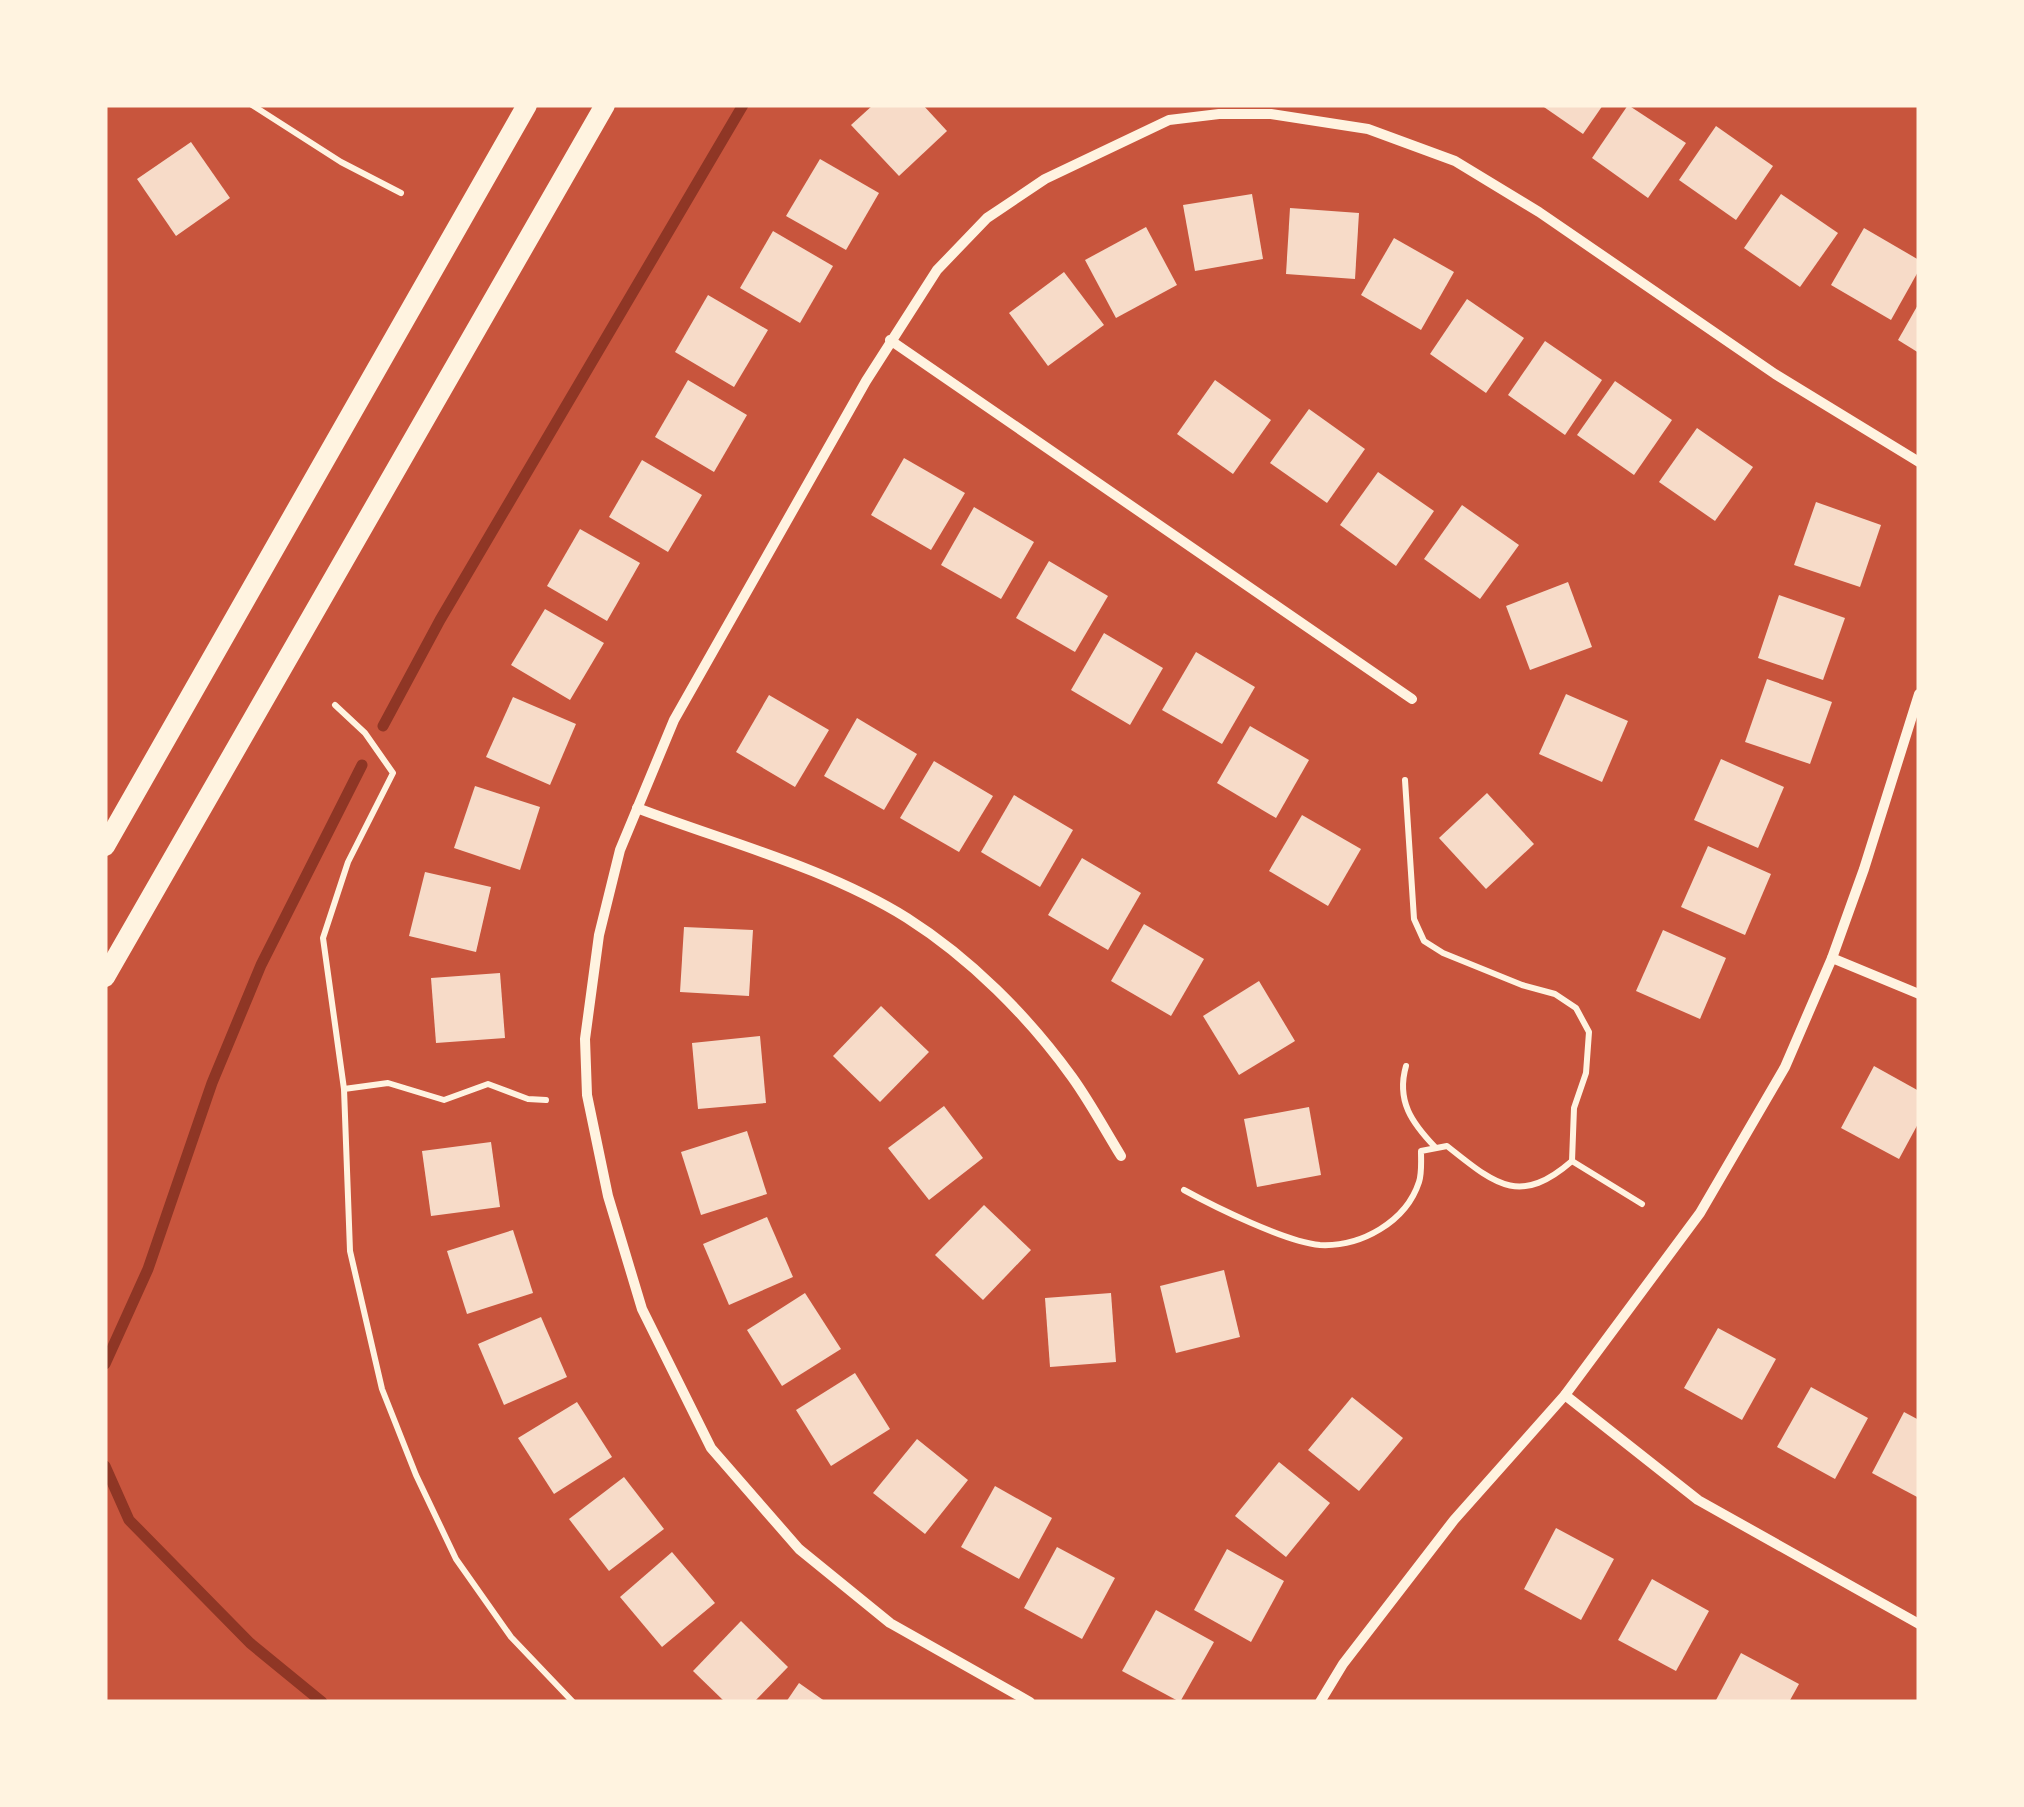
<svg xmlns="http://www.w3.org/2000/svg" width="2024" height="1807" font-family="Manrope,sans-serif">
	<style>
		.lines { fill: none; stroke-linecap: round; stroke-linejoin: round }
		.stream { stroke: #8f3625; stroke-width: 11 }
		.building { fill: #f7dbc8 }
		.path { stroke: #fff3e0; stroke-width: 6 }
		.minor { stroke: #fff3e0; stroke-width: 10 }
		.secondary { stroke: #fff3e0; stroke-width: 20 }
	</style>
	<rect width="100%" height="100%" fill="#c8553d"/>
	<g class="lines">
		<g class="stream">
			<path d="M383,726L440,620L743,105"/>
			<path d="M105,1364L148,1269L212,1083L261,965L362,765"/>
			<path d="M105,1466L129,1520L250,1643L322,1702"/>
		</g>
	</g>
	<g class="building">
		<path d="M873,105H923L947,131L899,176L851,125Z"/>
		<path d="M1541,105H1603L1583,134Z"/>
		<path d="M1628,105L1686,143L1648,198L1592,158Z"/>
		<path d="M1716,126L1773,166L1736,220L1679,180Z"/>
		<path d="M191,142L230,198L176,236L137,179Z"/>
		<path d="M820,159L879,193L846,250L786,216Z"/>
		<path d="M1252,194L1263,259L1195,271L1183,205Z"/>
		<path d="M1781,194L1838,233L1800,287L1744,248Z"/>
		<path d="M1290,208L1359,213L1355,279L1286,274Z"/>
		<path d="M1146,227L1177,285L1116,318L1085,260Z"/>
		<path d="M1864,228L1919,260V270L1891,320L1831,285Z"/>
		<path d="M773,231L833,266L800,323L740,288Z"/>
		<path d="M1394,238L1454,272L1421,330L1361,295Z"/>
		<path d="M1064,272L1104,325L1048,366L1009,313Z"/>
		<path d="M708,295L768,330L734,387L675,352Z"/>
		<path d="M1467,299L1524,338L1486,393L1430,354Z"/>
		<path d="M1919,303V353L1898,340Z"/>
		<path d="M1545,341L1602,380L1565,435L1508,395Z"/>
		<path d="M688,380L747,415L714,472L655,437Z"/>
		<path d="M1215,380L1271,420L1233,474L1177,434Z"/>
		<path d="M1615,381L1672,420L1634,475L1577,435Z"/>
		<path d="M1309,409L1365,449L1327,503L1270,463Z"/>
		<path d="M1697,428L1753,467L1715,521L1659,482Z"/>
		<path d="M904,458L965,493L931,550L871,515Z"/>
		<path d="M642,460L702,495L668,552L609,517Z"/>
		<path d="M1378,472L1434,511L1396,566L1340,525Z"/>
		<path d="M1816,502L1881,525L1860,587L1794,565Z"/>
		<path d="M1462,505L1519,545L1480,599L1424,559Z"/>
		<path d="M974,507L1034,542L1001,599L941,565Z"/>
		<path d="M580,529L640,563L607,621L547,586Z"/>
		<path d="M1049,561L1108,596L1075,652L1016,618Z"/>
		<path d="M1568,582L1592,647L1530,670L1506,606Z"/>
		<path d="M1779,595L1845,618L1823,680L1758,658Z"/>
		<path d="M545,609L604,643L570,700L511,665Z"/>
		<path d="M1104,633L1163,668L1130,725L1071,690Z"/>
		<path d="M1196,652L1255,687L1222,744L1162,710Z"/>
		<path d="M1767,679L1832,702L1810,764L1745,742Z"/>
		<path d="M1566,694L1628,721L1602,782L1539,754Z"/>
		<path d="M769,695L829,730L795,787L736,752Z"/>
		<path d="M513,697L576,724L550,785L486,757Z"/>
		<path d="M857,718L917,754L884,810L824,776Z"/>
		<path d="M1250,726L1309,760L1276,818L1217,783Z"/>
		<path d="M1721,759L1784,787L1758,848L1694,820Z"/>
		<path d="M934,761L993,796L959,852L900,818Z"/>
		<path d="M475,786L540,807L520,870L454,848Z"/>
		<path d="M1487,793L1534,844L1486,889L1439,838Z"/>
		<path d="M1014,795L1073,830L1040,887L981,852Z"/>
		<path d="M1302,815L1361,849L1328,906L1269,871Z"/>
		<path d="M1708,846L1771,874L1745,935L1681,907Z"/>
		<path d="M1082,858L1141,893L1108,950L1048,915Z"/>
		<path d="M425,872L491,887L476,952L409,936Z"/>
		<path d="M1144,924L1204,959L1171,1016L1111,981Z"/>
		<path d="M684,927L753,930L749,996L680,992Z"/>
		<path d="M1663,930L1726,958L1700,1019L1636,991Z"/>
		<path d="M500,973L505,1038L436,1043L431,978Z"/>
		<path d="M1259,981L1295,1041L1239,1075L1203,1016Z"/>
		<path d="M881,1006L929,1052L880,1102L833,1056Z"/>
		<path d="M760,1036L766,1103L698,1109L692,1043Z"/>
		<path d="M1874,1066L1919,1091V1122L1899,1159L1841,1128Z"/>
		<path d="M944,1106L983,1158L929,1200L888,1148Z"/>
		<path d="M1309,1107L1321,1175L1257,1187L1244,1119Z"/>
		<path d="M747,1131L767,1194L701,1215L681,1152Z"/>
		<path d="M491,1142L500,1207L431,1216L422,1151Z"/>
		<path d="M984,1205L1031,1250L983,1300L935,1255Z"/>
		<path d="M767,1217L793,1277L729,1305L703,1244Z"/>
		<path d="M513,1230L533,1293L467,1314L447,1251Z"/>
		<path d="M1224,1270L1240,1337L1176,1353L1160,1286Z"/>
		<path d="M805,1293L841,1349L782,1386L747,1330Z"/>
		<path d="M1111,1293L1116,1362L1050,1367L1045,1298Z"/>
		<path d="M541,1317L567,1377L504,1405L478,1344Z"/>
		<path d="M1718,1328L1776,1359L1742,1420L1684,1388Z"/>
		<path d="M855,1373L890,1429L831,1466L796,1410Z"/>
		<path d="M1811,1387L1868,1418L1835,1479L1777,1447Z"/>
		<path d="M1352,1397L1403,1438L1359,1491L1308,1450Z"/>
		<path d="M577,1402L612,1457L554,1494L518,1438Z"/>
		<path d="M1904,1412L1919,1420V1498L1872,1473Z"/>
		<path d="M917,1439L968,1480L925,1534L873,1493Z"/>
		<path d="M1279,1462L1330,1503L1286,1557L1235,1516Z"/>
		<path d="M624,1477L664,1529L609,1571L569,1519Z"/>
		<path d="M995,1486L1052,1518L1019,1579L961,1547Z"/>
		<path d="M1556,1528L1614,1559L1581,1620L1524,1589Z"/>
		<path d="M1057,1547L1115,1578L1082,1639L1024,1608Z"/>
		<path d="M1227,1549L1284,1581L1251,1642L1194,1610Z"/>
		<path d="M672,1552L715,1603L662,1647L620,1597Z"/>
		<path d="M1652,1579L1709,1611L1676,1671L1618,1640Z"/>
		<path d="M1156,1610L1214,1642L1180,1702L1122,1671Z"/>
		<path d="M741,1621L788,1667L754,1702H725L693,1671Z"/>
		<path d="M1741,1653L1799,1684L1789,1702H1715Z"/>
		<path d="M799,1683L826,1702H786Z"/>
	</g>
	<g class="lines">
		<g class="path">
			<path d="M252,105L341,162L401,193"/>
			<path d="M335,705L365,733L393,773L348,862L323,938L344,1089L350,1251L382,1389L416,1475L456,1559L511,1637L573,1702"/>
			<path d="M1405,780L1414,919L1424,941L1443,953L1522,985L1555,994L1576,1008L1589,1032L1586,1073L1574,1108L1572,1161L1642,1204"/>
			<path d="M1406,1066C1396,1101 1412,1123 1435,1147"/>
			<path d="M344,1089L388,1083L444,1100L488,1084L528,1099L546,1100"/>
			<path d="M1184,1190C1215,1207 1286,1242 1320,1245C1361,1247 1406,1222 1419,1182C1422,1173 1421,1161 1421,1151L1447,1146C1495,1184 1519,1207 1572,1161"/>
		</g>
		<g class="minor">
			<path d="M890,340L1412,699"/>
			<path d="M637,808C726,842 825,867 907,918C970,958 1028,1016 1072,1077C1090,1102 1105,1130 1121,1156"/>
			<path d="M1832,958L1919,994"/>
			<path d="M1565,1395L1698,1500L1919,1624"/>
			<path d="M1030,1702L890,1623L799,1549L711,1448L642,1309L608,1196L587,1095L585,1039L599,935L620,850L674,720L866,381L937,270L987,218L1045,179L1169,120L1219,114H1271L1368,129L1455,161L1539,212L1775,374L1919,462"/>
			<path d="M1320,1702L1343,1664L1454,1520L1565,1395L1700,1213L1785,1067L1832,958L1864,869L1919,694"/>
		</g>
		<g class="secondary">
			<path d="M105,846L527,105"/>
			<path d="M105,977L605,105"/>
		</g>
	</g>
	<rect width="2024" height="1807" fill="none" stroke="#fff3e0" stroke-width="215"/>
</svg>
